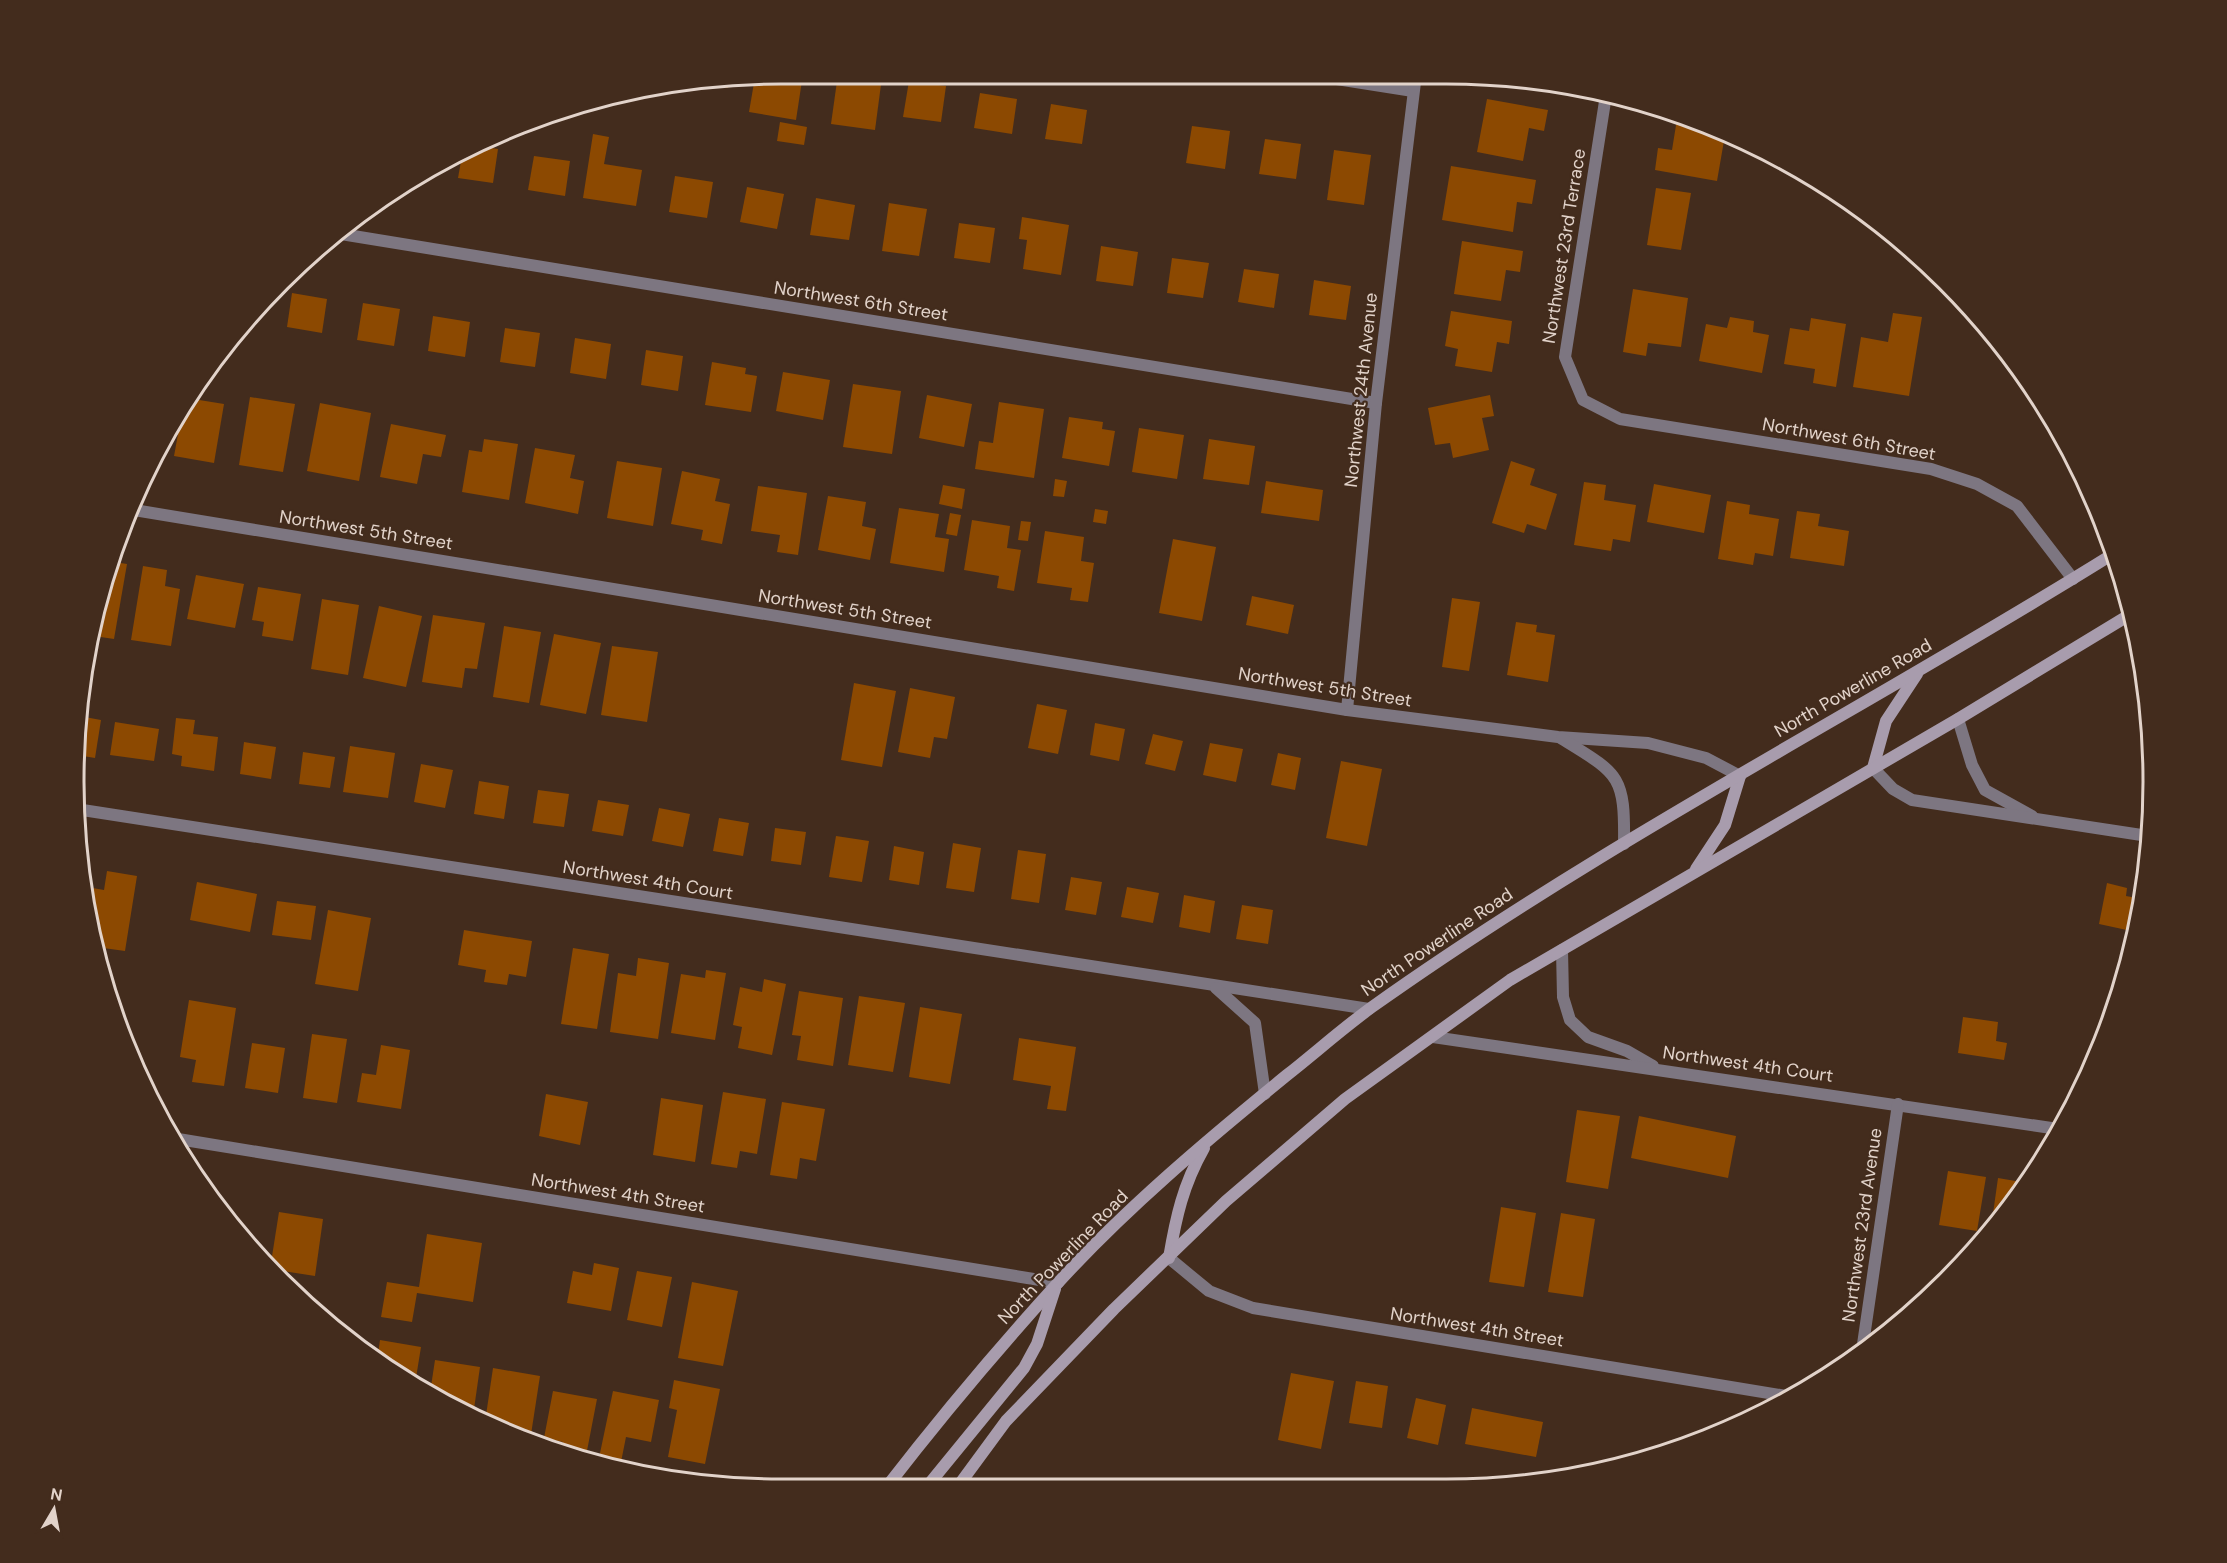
<svg xmlns="http://www.w3.org/2000/svg" width="2227" height="1563" font-family="'DM Sans',sans-serif">
	<style>
		.building { fill: #8c4901 }
		.lines { fill: none; stroke-linecap: round; stroke-linejoin: round }
		.street { stroke: #7d7681; stroke-width: 12 }
		.secondary { stroke: #a89cad; stroke-width: 12 }
		.labels { text-anchor: middle; stroke-width: 4.5; stroke-linejoin: round; paint-order: stroke }
		.street-label { font-size: 18px; fill: #e2d3ca; stroke: #432c1d }
		.rim { fill: none; stroke: #e2d3ca; stroke-width: 3 }
	</style>
	<rect width="100%" height="100%" fill="#432c1d"/>
	<g class="building">
		<path d="M782,74H803L796,120L749,112L755,77Z"/>
		<path d="M838,74L882,77L875,130L831,124Z"/>
		<path d="M1443,74H1446L1478,77L1477,82Z"/>
		<path d="M1493,78L1534,82L1533,90L1492,82Z"/>
		<path d="M729,80L728,88L703,85V84Z"/>
		<path d="M909,81L946,86L941,122L903,117Z"/>
		<path d="M980,93L1017,99L1012,134L974,128Z"/>
		<path d="M1487,99L1548,110L1544,131L1529,128L1523,161L1477,152Z"/>
		<path d="M1051,104L1087,110L1082,144L1045,139Z"/>
		<path d="M1677,119L1725,135L1717,181L1655,170L1658,148L1672,150Z"/>
		<path d="M780,122L807,127L804,145L777,141Z"/>
		<path d="M1192,126L1230,131L1225,169L1186,163Z"/>
		<path d="M593,134L609,137L604,164L642,170L636,206L583,198Z"/>
		<path d="M1265,139L1301,144L1296,179L1259,174Z"/>
		<path d="M471,145L498,149L493,183L458,178L463,150Z"/>
		<path d="M1334,150L1371,155L1364,205L1327,200Z"/>
		<path d="M534,156L570,161L565,196L528,190Z"/>
		<path d="M1451,166L1536,180L1532,204L1517,202L1513,232L1442,220Z"/>
		<path d="M675,176L713,182L707,218L669,212Z"/>
		<path d="M747,187L784,194L777,229L740,222Z"/>
		<path d="M1656,188L1691,193L1681,250L1647,245Z"/>
		<path d="M816,198L855,205L849,240L810,235Z"/>
		<path d="M889,203L927,209L919,256L882,251Z"/>
		<path d="M1022,217L1069,225L1061,275L1023,269L1027,240L1019,239Z"/>
		<path d="M959,223L995,228L990,263L954,258Z"/>
		<path d="M1462,241L1523,251L1520,272L1506,270L1501,301L1454,294Z"/>
		<path d="M1101,246L1138,252L1133,286L1096,281Z"/>
		<path d="M1172,258L1209,263L1203,298L1167,293Z"/>
		<path d="M1244,269L1279,274L1274,308L1238,302Z"/>
		<path d="M1314,280L1351,286L1346,320L1309,315Z"/>
		<path d="M1633,289L1688,298L1681,347L1648,343L1646,356L1623,352Z"/>
		<path d="M292,293L327,299L322,333L287,327Z"/>
		<path d="M363,303L400,309L394,346L357,340Z"/>
		<path d="M255,309L253,323L244,321L249,315Z"/>
		<path d="M1451,311L1512,321L1509,344L1497,342L1492,372L1455,366L1458,349L1445,346Z"/>
		<path d="M1893,313L1922,317L1909,396L1853,387L1861,337L1888,342Z"/>
		<path d="M433,316L470,322L465,357L428,351Z"/>
		<path d="M1730,317L1754,321L1753,332L1769,335L1762,373L1699,361L1706,324L1727,328Z"/>
		<path d="M1811,318L1846,324L1836,387L1813,383L1815,369L1784,364L1790,328L1809,331Z"/>
		<path d="M505,328L540,333L535,367L500,362Z"/>
		<path d="M575,338L611,344L606,379L570,373Z"/>
		<path d="M646,350L683,356L678,391L641,385Z"/>
		<path d="M712,362L746,368L745,374L757,376L751,412L705,405Z"/>
		<path d="M783,372L830,380L823,420L776,411Z"/>
		<path d="M853,384L901,391L892,454L843,447Z"/>
		<path d="M927,395L972,404L964,447L919,438Z"/>
		<path d="M1490,395L1494,416L1482,418L1489,450L1453,458L1450,443L1435,445L1428,408Z"/>
		<path d="M250,397L295,404L283,472L239,465Z"/>
		<path d="M187,398L224,404L214,463L174,456L183,407Z"/>
		<path d="M999,402L1044,409L1034,478L975,469L979,441L993,443Z"/>
		<path d="M320,403L371,413L359,481L307,471Z"/>
		<path d="M1069,417L1103,422L1102,429L1115,431L1109,466L1062,458Z"/>
		<path d="M391,424L446,435L441,457L423,454L417,484L380,477Z"/>
		<path d="M1139,428L1184,435L1177,479L1132,472Z"/>
		<path d="M484,439L518,444L509,500L462,492L469,450L482,452Z"/>
		<path d="M1209,439L1255,446L1249,485L1203,479Z"/>
		<path d="M535,448L575,455L570,478L584,481L578,514L525,503Z"/>
		<path d="M617,461L662,468L653,526L607,518Z"/>
		<path d="M1511,461L1535,469L1530,485L1557,494L1546,530L1527,524L1524,533L1492,523Z"/>
		<path d="M682,471L720,479L715,501L730,504L722,544L701,540L703,530L671,524Z"/>
		<path d="M1055,479L1067,481L1064,497L1053,496Z"/>
		<path d="M1266,481L1323,490L1319,521L1261,513Z"/>
		<path d="M1584,482L1606,485L1604,500L1636,505L1630,542L1613,539L1611,551L1574,545Z"/>
		<path d="M1654,484L1711,495L1704,533L1647,522Z"/>
		<path d="M943,485L965,489L962,509L939,504Z"/>
		<path d="M758,486L807,493L798,555L777,552L780,535L751,531Z"/>
		<path d="M828,496L866,502L862,526L876,529L870,560L818,550Z"/>
		<path d="M1727,501L1750,505L1749,514L1779,519L1773,556L1755,553L1753,565L1718,559Z"/>
		<path d="M899,508L939,514L935,537L949,539L944,572L890,563Z"/>
		<path d="M1095,509L1108,511L1106,524L1093,522Z"/>
		<path d="M1797,511L1820,514L1818,526L1849,531L1844,566L1790,558Z"/>
		<path d="M950,513L961,515L957,536L946,534Z"/>
		<path d="M972,520L1010,526L1007,548L1021,550L1014,591L997,588L999,576L964,570Z"/>
		<path d="M1021,521L1031,522L1028,541L1018,540Z"/>
		<path d="M1045,531L1084,537L1081,561L1094,563L1088,602L1070,600L1072,588L1037,583Z"/>
		<path d="M1173,539L1216,547L1202,621L1159,613Z"/>
		<path d="M114,562L127,564L114,639L94,636Z"/>
		<path d="M143,566L167,570L165,586L180,589L171,646L131,640Z"/>
		<path d="M196,575L244,584L235,628L187,619Z"/>
		<path d="M258,587L301,594L293,641L262,636L264,622L252,620Z"/>
		<path d="M1252,596L1294,605L1288,634L1246,625Z"/>
		<path d="M1452,598L1480,602L1469,671L1442,667Z"/>
		<path d="M322,599L359,605L348,675L311,669Z"/>
		<path d="M379,606L422,616L406,687L363,678Z"/>
		<path d="M433,615L485,623L477,669L465,668L462,688L422,682Z"/>
		<path d="M1516,622L1537,625L1536,632L1555,635L1548,682L1507,675Z"/>
		<path d="M504,626L541,632L529,703L493,697Z"/>
		<path d="M554,634L601,643L586,714L540,705Z"/>
		<path d="M612,646L658,652L647,722L601,715Z"/>
		<path d="M854,683L896,691L882,767L841,760Z"/>
		<path d="M910,688L955,697L947,739L934,737L930,758L898,752Z"/>
		<path d="M1037,704L1067,710L1058,754L1028,748Z"/>
		<path d="M79,716L101,720L95,758L77,755Z"/>
		<path d="M176,718L195,720L193,734L218,737L214,771L181,766L182,756L172,754Z"/>
		<path d="M115,722L159,729L154,761L110,755Z"/>
		<path d="M1095,723L1125,729L1119,761L1090,755Z"/>
		<path d="M1153,734L1183,741L1175,771L1145,764Z"/>
		<path d="M244,742L276,747L271,779L240,774Z"/>
		<path d="M1210,743L1243,749L1236,782L1203,775Z"/>
		<path d="M350,746L395,753L388,798L343,792Z"/>
		<path d="M303,752L335,757L330,788L299,784Z"/>
		<path d="M1278,753L1301,758L1295,790L1271,785Z"/>
		<path d="M1341,761L1382,769L1367,846L1326,838Z"/>
		<path d="M421,764L453,770L445,808L414,802Z"/>
		<path d="M479,781L509,786L504,819L474,814Z"/>
		<path d="M538,790L569,794L564,827L533,823Z"/>
		<path d="M598,800L629,805L623,836L592,831Z"/>
		<path d="M659,808L690,814L683,847L652,841Z"/>
		<path d="M719,818L749,823L743,856L713,851Z"/>
		<path d="M775,828L806,832L801,865L771,861Z"/>
		<path d="M836,836L869,841L862,882L829,877Z"/>
		<path d="M953,843L981,848L974,892L946,888Z"/>
		<path d="M894,846L924,852L919,885L889,880Z"/>
		<path d="M1018,850L1046,854L1039,903L1011,899Z"/>
		<path d="M107,871L137,876L125,951L96,947L87,919L85,901L87,887L104,890Z"/>
		<path d="M1071,877L1102,882L1096,915L1065,910Z"/>
		<path d="M197,882L257,894L250,932L190,920Z"/>
		<path d="M2107,883L2127,888L2126,896L2142,899L2136,932L2099,924Z"/>
		<path d="M1127,887L1159,893L1153,923L1121,917Z"/>
		<path d="M1184,895L1215,901L1210,933L1179,927Z"/>
		<path d="M277,901L316,906L311,940L272,935Z"/>
		<path d="M1242,905L1273,910L1268,944L1236,939Z"/>
		<path d="M328,910L371,918L358,991L315,984Z"/>
		<path d="M464,930L532,941L526,977L509,974L507,985L484,982L486,970L458,965Z"/>
		<path d="M573,948L609,954L597,1029L561,1024Z"/>
		<path d="M638,958L669,963L658,1039L610,1032L618,973L636,976Z"/>
		<path d="M706,970L726,973L715,1040L671,1033L681,974L705,978Z"/>
		<path d="M764,979L786,984L772,1055L738,1048L742,1027L733,1025L740,987L762,992Z"/>
		<path d="M799,991L843,998L833,1066L797,1060L801,1036L792,1035Z"/>
		<path d="M859,996L905,1003L893,1072L848,1065Z"/>
		<path d="M189,1000L236,1008L224,1086L192,1082L196,1060L180,1057Z"/>
		<path d="M920,1007L962,1014L950,1084L909,1077Z"/>
		<path d="M1963,1017L1998,1022L1996,1041L2007,1043L2004,1060L1958,1053Z"/>
		<path d="M312,1034L347,1039L337,1103L303,1098Z"/>
		<path d="M1019,1038L1076,1047L1066,1111L1047,1109L1051,1086L1013,1080Z"/>
		<path d="M252,1043L285,1048L278,1093L245,1088Z"/>
		<path d="M381,1045L410,1050L401,1109L357,1102L362,1073L376,1075Z"/>
		<path d="M723,1092L766,1099L757,1154L740,1151L737,1168L711,1164Z"/>
		<path d="M546,1094L588,1102L580,1145L539,1136Z"/>
		<path d="M661,1098L703,1105L695,1162L653,1155Z"/>
		<path d="M782,1102L825,1109L816,1161L800,1158L797,1179L770,1175Z"/>
		<path d="M1577,1110L1620,1116L1608,1189L1566,1182Z"/>
		<path d="M1639,1116L1736,1136L1728,1178L1631,1158Z"/>
		<path d="M1948,1171L1986,1177L1977,1231L1939,1225Z"/>
		<path d="M1998,1178L2027,1183L1991,1228Z"/>
		<path d="M1501,1207L1536,1213L1524,1287L1489,1282Z"/>
		<path d="M279,1212L323,1219L315,1276L270,1269Z"/>
		<path d="M1561,1213L1595,1219L1583,1297L1548,1292Z"/>
		<path d="M427,1234L482,1243L473,1302L417,1293L412,1322L381,1317L387,1282L419,1287Z"/>
		<path d="M594,1263L619,1268L611,1311L567,1303L573,1271L592,1275Z"/>
		<path d="M637,1271L672,1277L662,1327L627,1320Z"/>
		<path d="M692,1282L738,1291L723,1366L678,1358Z"/>
		<path d="M380,1340L421,1347L415,1384L377,1361Z"/>
		<path d="M435,1360L480,1367L473,1416L430,1393Z"/>
		<path d="M493,1368L540,1376L530,1441L510,1435L485,1422Z"/>
		<path d="M1291,1373L1334,1381L1321,1449L1278,1440Z"/>
		<path d="M674,1380L720,1389L705,1464L668,1457L677,1410L669,1408Z"/>
		<path d="M1356,1381L1388,1386L1382,1428L1349,1423Z"/>
		<path d="M553,1391L597,1399L586,1456L562,1451L563,1442L544,1438Z"/>
		<path d="M613,1391L659,1400L651,1442L626,1437L621,1462L599,1458Z"/>
		<path d="M1416,1398L1446,1405L1438,1445L1407,1438Z"/>
		<path d="M1472,1408L1543,1422L1536,1457L1465,1444Z"/>
	</g>
	<g class="lines">
		<g class="street">
			<path d="M1305,74L1413,91"/>
			<path d="M1606,95L1565,357L1583,400L1620,419L1931,469L1977,484L2017,506L2073,579"/>
			<path d="M341,234L1376,403"/>
			<path d="M128,509L1347,710L1558,737L1648,743L1706,758L1740,776"/>
			<path d="M1347,710L1376,403L1416,74"/>
			<path d="M1958,719L1972,765L1985,790L2032,816"/>
			<path d="M1562,739C1619,774 1625,775 1624,844"/>
			<path d="M1873,768L1893,789L1912,800L2148,836"/>
			<path d="M76,809L1369,1009"/>
			<path d="M1562,950L1563,997L1570,1020L1588,1037L1627,1051L1653,1066"/>
			<path d="M1216,988L1255,1023L1265,1094"/>
			<path d="M1433,1037L2058,1129"/>
			<path d="M172,1138L1058,1283"/>
			<path d="M1169,1258L1209,1291L1253,1308L1792,1397"/>
			<path d="M1862,1351L1898,1104"/>
		</g>
		<g class="secondary">
			<path d="M1873,768L1886,721L1917,674"/>
			<path d="M1696,869L1725,825L1740,776"/>
			<path d="M1169,1258C1176,1217 1183,1185 1204,1148"/>
			<path d="M885,1489C939,1419 996,1351 1056,1285C1125,1209 1206,1141 1287,1075C1315,1053 1343,1028 1372,1007C1608,839 1868,707 2113,554"/>
			<path d="M925,1489L1024,1368L1037,1344L1055,1289"/>
			<path d="M956,1489L1006,1421L1114,1309L1226,1201L1345,1099L1510,980L1958,719L2131,614"/>
		</g>
	</g>
	<g class="labels">
		<g class="street-label">
			<text transform="translate(1564 246) rotate(-81)" y="6">Northwest 23rd Terrace</text>
			<text transform="translate(861 301) rotate(9)" y="6">Northwest 6th Street</text>
			<text transform="translate(1361 390) rotate(-84)" y="6">Northwest 24th Avenue</text>
			<text transform="translate(1849 439) rotate(10)" y="6">Northwest 6th Street</text>
			<text transform="translate(366 530) rotate(9)" y="6">Northwest 5th Street</text>
			<text transform="translate(845 609) rotate(9)" y="6">Northwest 5th Street</text>
			<text transform="translate(1325 687) rotate(9)" y="6">Northwest 5th Street</text>
			<text transform="translate(1853 688) rotate(-30)" y="6">North Powerline Road</text>
			<text transform="translate(648 880) rotate(9)" y="6">Northwest 4th Court</text>
			<text transform="translate(1437 942) rotate(-34)" y="6">North Powerline Road</text>
			<text transform="translate(1748 1064) rotate(8)" y="6">Northwest 4th Court</text>
			<text transform="translate(618 1193) rotate(9)" y="6">Northwest 4th Street</text>
			<text transform="translate(1862 1225) rotate(-82)" y="6">Northwest 23rd Avenue</text>
			<text transform="translate(1063 1257) rotate(-46)" y="6">North Powerline Road</text>
			<text transform="translate(1477 1327) rotate(9)" y="6">Northwest 4th Street</text>
		</g>
	</g>
	<path d="M0 0H2227V1563H0ZM781 84H1446A697 697 0 0 1 2143 781V782A697 697 0 0 1 1446 1479H781A697 697 0 0 1 84 782V781A697 697 0 0 1 781 84Z" fill="#432c1d" fill-rule="evenodd"/>
	<path class="rim" d="M781 84H1446A697 697 0 0 1 2143 781V782A697 697 0 0 1 1446 1479H781A697 697 0 0 1 84 782V781A697 697 0 0 1 781 84Z"/>
	<g transform="translate(54 1509) rotate(10)" stroke="#432c1d" stroke-width="4.5" paint-order="stroke">
	<path d="M0-4.5L10 22L0 15L-10 22Z" fill="#e2d3ca"/>
	<text y="-9" font-size="16" font-weight="bold" text-anchor="middle" fill="#e2d3ca">N</text>
	</g>
</svg>
